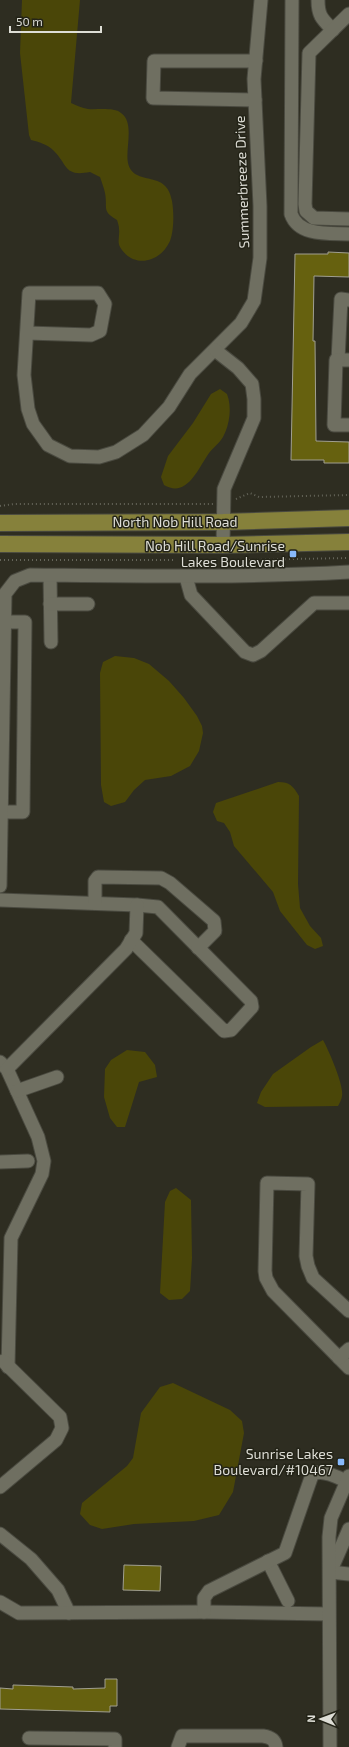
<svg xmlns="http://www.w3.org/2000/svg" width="349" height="1747" font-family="'Exo 2',sans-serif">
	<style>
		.water { fill: #4a4608 }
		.building { fill: #66610f; stroke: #a09f91 }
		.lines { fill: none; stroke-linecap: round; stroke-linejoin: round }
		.minor-casing { stroke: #4a4a40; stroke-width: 15 }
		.major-casing { stroke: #4a4a40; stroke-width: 18 }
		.path { stroke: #646459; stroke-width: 2; stroke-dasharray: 1 3; stroke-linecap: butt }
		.minor { stroke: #6f6f61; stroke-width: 13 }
		.major { stroke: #86813b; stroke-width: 16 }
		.poi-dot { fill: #88bafc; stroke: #242418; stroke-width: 1.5 }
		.labels { text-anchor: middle; stroke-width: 3; stroke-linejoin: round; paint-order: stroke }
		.street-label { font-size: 14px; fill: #deded6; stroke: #242418 }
		.poi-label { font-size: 14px; fill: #deded6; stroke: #242418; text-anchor: end }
	</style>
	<rect width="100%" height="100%" fill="#2e2d21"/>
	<g class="water">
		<path d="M22,0H80L71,103C76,105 82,108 88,109C97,110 114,107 121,113C135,123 125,148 128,163C134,188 167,168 172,201C174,212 174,231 170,241C160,263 133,269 120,247C117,242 120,235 119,229C119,226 118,223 117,220C101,210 108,209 105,193C104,188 102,183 100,177L90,172C64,177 68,165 54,151C47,144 39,142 31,140L29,135L20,53Z"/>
		<path d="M220,389L227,394C232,407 230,424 223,437C219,444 211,449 207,456C197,471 186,498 164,485L161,477L168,456L193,423L211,394Z"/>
		<path d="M115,656L134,658L149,664L169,681L184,698L197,716L202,726L203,733L199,751L190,766L171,776L145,780L134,790L125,802L111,806L104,802L101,785L100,673L103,662Z"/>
		<path d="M278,782C290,782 293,786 299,796L298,884L300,908L310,926L321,938L323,946L315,949L307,945L280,911L273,892L234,846L230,832L224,823L217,821L213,812L216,803Z"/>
		<path d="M323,1040C329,1051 341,1079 342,1091C343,1096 341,1101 338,1106L265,1107L257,1103L261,1092L273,1074L311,1047Z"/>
		<path d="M127,1050L145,1052L155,1065L157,1077L139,1082L125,1127H117L110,1118L104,1097L105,1069L111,1060Z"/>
		<path d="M176,1188L191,1200L192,1258L190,1291L182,1299L169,1300L160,1293L165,1202L170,1191Z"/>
		<path d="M173,1383L230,1410L242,1421L244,1433L233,1492L219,1515L194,1521L134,1524L102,1529L90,1525L80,1514L82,1503L127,1466L133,1458L141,1413L160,1387Z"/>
	</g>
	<g class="building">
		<path d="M328,252L349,253V277L314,276L313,341H315L316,441L349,442V463H324V460H291L295,254H328Z"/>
		<path d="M124,1565L161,1566L160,1591L123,1590Z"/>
		<path d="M105,1679H117V1706H110V1712L0,1709V1688L13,1689V1685L73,1687V1689L105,1688Z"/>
	</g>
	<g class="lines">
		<defs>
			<g id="minor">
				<path d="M292,0L291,214C299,237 330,233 349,234"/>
				<path d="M318,0C318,16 322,19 333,30"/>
				<path d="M349,14L309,53L305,204L306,211L314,218L349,219"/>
				<path d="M255,100L153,98L154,61H256"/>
				<path d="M349,300L341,299L338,360H349"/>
				<path d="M27,333L91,335L100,331L105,304L98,293H29L24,375L28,409L33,424L48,445L70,456L99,457L116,452L143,435L169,407L190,374L241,323L254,301L260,258V206L254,79L261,0"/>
				<path d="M215,350L238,368L252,384L254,399V418L224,489L223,545"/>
				<path d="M338,360H336L334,425H349"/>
				<path d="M50,576L51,642"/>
				<path d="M186,577L191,595L245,652L253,655L261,651L314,603H349"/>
				<path d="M50,604H88"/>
				<path d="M1,812H23L25,622H4"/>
				<path d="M0,886L5,594L15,581L30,575C136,576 243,578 349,572"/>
				<path d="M0,900L137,905L158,907L251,1001L252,1007L231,1030L224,1031L131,940"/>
				<path d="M95,903V881L98,877L161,878L170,883L214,921L215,931L198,948"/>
				<path d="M0,1062L7,1069L38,1137L44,1161L42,1174L11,1238L8,1367"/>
				<path d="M7,1069L126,949L136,933L137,905"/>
				<path d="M17,1091L57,1077"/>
				<path d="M0,1162L28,1161"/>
				<path d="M349,1311L313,1278L308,1266L306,1256L308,1184L267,1183L265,1271L266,1278L273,1291L349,1368"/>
				<path d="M339,1358L349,1349"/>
				<path d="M0,1487L56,1440L62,1428L60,1417L3,1361"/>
				<path d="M0,1534L31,1559L58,1590L69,1613"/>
				<path d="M268,1561L288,1601"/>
				<path d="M332,1568L349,1529"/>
				<path d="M330,1572L349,1574"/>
				<path d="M0,1602L19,1613L204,1612L328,1614"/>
				<path d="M204,1612V1598L209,1591L285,1553L312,1475C321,1468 337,1477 346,1481"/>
				<path d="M29,1738L115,1739V1747"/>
				<path d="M178,1747L182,1736H263C270,1737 275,1739 276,1747"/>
				<path d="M330,1747L329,1537L331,1518L349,1476"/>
			</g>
			<g id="major">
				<path d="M0,523L223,522L349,518"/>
				<path d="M0,544L223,545L349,542"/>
			</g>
		</defs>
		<use href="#minor" class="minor-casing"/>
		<use href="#major" class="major-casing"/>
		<g class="path">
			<path d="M236,499L250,493L259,497L349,495"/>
			<path d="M0,506L14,504H213"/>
			<path d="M293,559L349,558"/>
			<path d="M0,560H175"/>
			<path d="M249,560L293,559V557"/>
		</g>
		<use href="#minor" class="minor"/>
		<use href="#major" class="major"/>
	</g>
	<g class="poi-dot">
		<rect x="289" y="550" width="8" height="8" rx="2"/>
		<rect x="337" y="1458" width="8" height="8" rx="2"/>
	</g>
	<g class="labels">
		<g class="street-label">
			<text transform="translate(242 182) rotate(-92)" y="5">Summerbreeze Drive</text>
			<text x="175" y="527">North Nob Hill Road</text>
		</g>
		<g class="poi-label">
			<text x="285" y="551">Nob Hill Road/Sunrise<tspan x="285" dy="16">Lakes Boulevard</tspan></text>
			<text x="333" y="1459">Sunrise Lakes<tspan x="333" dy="16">Boulevard/#10467</tspan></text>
		</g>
	</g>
	<g transform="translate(321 1719) rotate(271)" stroke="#242418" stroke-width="3" paint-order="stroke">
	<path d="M0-3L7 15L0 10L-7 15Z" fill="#deded6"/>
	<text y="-6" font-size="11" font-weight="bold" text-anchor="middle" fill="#deded6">N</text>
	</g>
	<path d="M10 26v6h91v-6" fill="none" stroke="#deded6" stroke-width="2"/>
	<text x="16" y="26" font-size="12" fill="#deded6" stroke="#242418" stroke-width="3" paint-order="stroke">50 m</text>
</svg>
